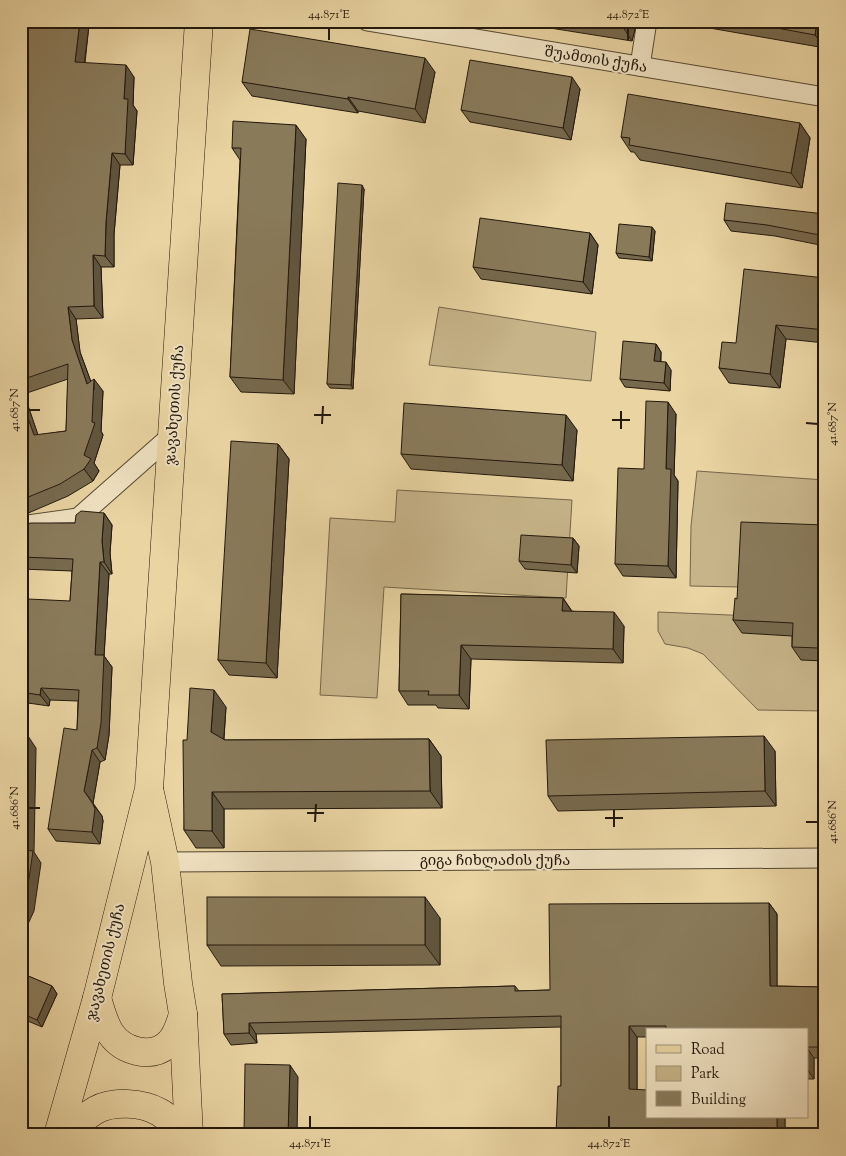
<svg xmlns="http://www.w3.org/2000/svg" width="846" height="1156" font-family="'Sorts Mill Goudy','Noto Serif Georgian',serif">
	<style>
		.green { fill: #c7b489; stroke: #74664b }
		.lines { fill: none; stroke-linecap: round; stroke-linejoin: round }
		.minor-casing { stroke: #544732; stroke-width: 21 }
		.primary-casing { stroke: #22180d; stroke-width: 29 }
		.minor { stroke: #f1e3c3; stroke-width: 19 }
		.primary { stroke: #e9d4a2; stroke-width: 28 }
		.wall { fill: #76694d; stroke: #22180d; fill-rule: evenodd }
		.shaded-wall { fill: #60553f; stroke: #22180d }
		.building { fill: #897a5a; stroke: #22180d }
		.ticks { fill: none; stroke: #22180d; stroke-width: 2 }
		.labels { text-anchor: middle; stroke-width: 4; stroke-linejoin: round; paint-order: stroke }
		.street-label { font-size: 15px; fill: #22180d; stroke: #f1e3c3 }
		.neatline { fill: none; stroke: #22180d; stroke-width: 2 }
		.ticks-label { font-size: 12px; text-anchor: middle; fill: #22180d }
	</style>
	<rect width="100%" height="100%" fill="#e9d4a2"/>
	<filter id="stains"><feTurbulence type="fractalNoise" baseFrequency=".004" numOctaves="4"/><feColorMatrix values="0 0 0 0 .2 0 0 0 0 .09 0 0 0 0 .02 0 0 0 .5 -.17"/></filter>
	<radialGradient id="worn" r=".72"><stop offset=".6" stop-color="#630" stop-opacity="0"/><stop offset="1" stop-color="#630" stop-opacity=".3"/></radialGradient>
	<g class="green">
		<path d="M439,307L596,332L591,381L429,365Z"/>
		<path d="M697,471L825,480V529L740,587L690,586L691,526Z"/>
		<path d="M397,490L572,500L566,598L384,587L377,698L320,695L330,518L395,522Z"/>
		<path d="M658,612L825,619V711L758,710L703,654L688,648L665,644L658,631Z"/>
	</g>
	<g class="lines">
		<defs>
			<g id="minor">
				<path d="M367,21L825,97"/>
				<path d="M640,66L647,21"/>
				<path d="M21,526L78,518L172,435"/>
				<path d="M165,862L825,858"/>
			</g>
			<g id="primary">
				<path d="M150,793L165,862L178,983L183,1014L189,1135"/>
				<path d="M97,998C101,1011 104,1024 111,1034C123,1051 150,1059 167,1045C176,1038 180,1025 183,1014"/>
				<path d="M58,1135L97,998L149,789L199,21"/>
				<path d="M66,1135C75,1125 84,1117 96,1110C113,1101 142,1102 159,1112C169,1117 174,1126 179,1135"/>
			</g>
		</defs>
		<use href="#minor" class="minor-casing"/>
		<use href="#primary" class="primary-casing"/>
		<use href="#minor" class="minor"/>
		<use href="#primary" class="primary"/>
	</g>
	<g class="wall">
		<path d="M21,21L89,25L85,63L134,77L133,105L137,111L133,165H120L114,234V267H101L103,318L76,319L80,352L91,382L103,391L101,431L103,435L94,463L99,471L93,481L68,496L26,514L21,515ZM68,379L66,431L38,435L24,394Z"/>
		<path d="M102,21H144V27L103,23Z"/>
		<path d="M506,21H637L632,41Z"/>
		<path d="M669,21H825V48Z"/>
		<path d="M435,72L425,123L358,111V113L252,96L242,82Z"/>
		<path d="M580,89L571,140L470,122L461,110Z"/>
		<path d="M800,123L810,138L802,188L640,160L634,152H631L621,137Z"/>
		<path d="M306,139L294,394L241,392L230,377L240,160L232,148Z"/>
		<path d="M364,189L353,389L330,388L327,384Z"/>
		<path d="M825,214V246L775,236L731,231L724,220Z"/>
		<path d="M655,231L652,261L619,258L616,253Z"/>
		<path d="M590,233L598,245L592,294L481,279L473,267Z"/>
		<path d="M825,278V343L786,339L780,388L729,383L719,368L736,343Z"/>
		<path d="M656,344L661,352V362L671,370L670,391L625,387L620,379Z"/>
		<path d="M676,414L674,475L678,481L676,578L623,576L615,564L644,469Z"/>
		<path d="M577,430L573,481L411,469L401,454Z"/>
		<path d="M278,444L289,459L277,678L229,675L218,660Z"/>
		<path d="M104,513L112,525L110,553L112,574H109L104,656L112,667L109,735L105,760L100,762L93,803L102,816L103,821L100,844L56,841L48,829L77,730L78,701L50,700L49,706L21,702V634H26L70,601L72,571L21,569V524L75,523Z"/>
		<path d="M825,525V661L801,660L792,647V636L742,633L733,620L737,599Z"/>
		<path d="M573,538L579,546L577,573L525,569L519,561Z"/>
		<path d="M401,594L563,598L572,611L624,626L623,663L471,659L469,709L438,708L436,705H408L399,691Z"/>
		<path d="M226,707L224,739L225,740L429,739L441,756L442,808L224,809V848H196L184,830L187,740Z"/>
		<path d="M775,751L776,806L558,811L548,796Z"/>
		<path d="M769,903L777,914V986L824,987L825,903V1058H814V1079H807V1030H647V1037H637V1089L647,1117H785V1135H557L556,1134L561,1086V1027L256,1034L257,1043L231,1045L224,1034L222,994L515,986L519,991L550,990Z"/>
		<path d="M440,918V965L221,966L207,945Z"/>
		<path d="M21,973L52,986L57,994L42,1027L23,1019L21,1046Z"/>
	</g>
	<g class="shaded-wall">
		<path d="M80,21H87L89,25L83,74L75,62Z"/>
		<path d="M140,21H144V27Z"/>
		<path d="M624,21H637L632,41L623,27Z"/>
		<path d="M817,21H825V48L815,35Z"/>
		<path d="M425,58L435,72L425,123L415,109Z"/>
		<path d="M126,65L134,77L133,105L137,111L133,165L125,154L124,99Z"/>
		<path d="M572,77L580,89L571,140L563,128Z"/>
		<path d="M348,97L358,111V113L348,99Z"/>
		<path d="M800,123L810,138L802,188L791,173Z"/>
		<path d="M296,125L306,139L294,394L283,380Z"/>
		<path d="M112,153L120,165L114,234V267L105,256L106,222Z"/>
		<path d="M362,185L364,189L353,389L351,385Z"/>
		<path d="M652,227L655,231L652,261L649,257Z"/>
		<path d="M590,233L598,245L592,294L583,282Z"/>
		<path d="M93,255L101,267L103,318L94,306Z"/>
		<path d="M68,307L76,319L80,352L94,390V379L103,391L101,431L103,435L94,463L99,471L93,481L84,469V455L92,422L87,384L72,340Z"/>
		<path d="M776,325L786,339L780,388L770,374Z"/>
		<path d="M656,344L661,352L660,369L654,361Z"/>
		<path d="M666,362L671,370L670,391L664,383Z"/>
		<path d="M21,391L24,394L42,447L34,435L21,399Z"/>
		<path d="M668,402L676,414L674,475L678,481L676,578L668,566L666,469Z"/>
		<path d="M566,415L577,430L573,481L562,465Z"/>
		<path d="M278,444L289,459L277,678L266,663Z"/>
		<path d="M104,513L112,525L110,553L112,574L104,562L102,541Z"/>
		<path d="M573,538L579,546L577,573L571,565Z"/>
		<path d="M100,562L109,574L104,656L112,667L109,735L105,760L97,748L95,655Z"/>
		<path d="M563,598L572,612L562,611Z"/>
		<path d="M614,612L624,626L623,663L613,649Z"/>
		<path d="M819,623L825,631V657L818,648Z"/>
		<path d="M461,645L471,659L469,709L459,695Z"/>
		<path d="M41,688L50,700L49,706L40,695Z"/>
		<path d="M214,690L226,707L223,749L211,732Z"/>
		<path d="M28,736L36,748L34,852L41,863L34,911L21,939V910L25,850Z"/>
		<path d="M764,736L775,751L776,806L765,791Z"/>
		<path d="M429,739L441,756L442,808L430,791Z"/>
		<path d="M92,750L100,762L93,803L84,791Z"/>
		<path d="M212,792L224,809V848L212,831Z"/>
		<path d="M93,804L102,816L103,821L100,844L92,832Z"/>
		<path d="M425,897L440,918V965L425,945Z"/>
		<path d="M769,903L777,914V997L770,986Z"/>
		<path d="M52,986L57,994L42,1027L37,1020Z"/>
		<path d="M21,1016L23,1019L21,1046Z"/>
		<path d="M249,1023L256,1034L257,1043L249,1033Z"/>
		<path d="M629,1026L637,1037V1100L629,1089Z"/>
		<path d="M807,1048L814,1058V1079L807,1069Z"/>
		<path d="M290,1065L298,1077L297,1135H288Z"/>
		<rect x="777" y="1117" width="8" height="18"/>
	</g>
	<g class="building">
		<path d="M21,21H80L75,62L126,65L124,99H128L125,154L112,153L106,222L105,256L93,255L94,306L68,307L72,340L87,384L94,379L92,422L95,423L84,455L91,459L84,469L60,484L21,500V399L34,435L66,431L68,364L21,380Z"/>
		<path d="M584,21H624L623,27Z"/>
		<path d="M739,21H817L815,35Z"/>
		<path d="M250,29L425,58L415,109L348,97V99L242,82Z"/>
		<path d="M470,60L572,77L563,128L461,110Z"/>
		<path d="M628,94L800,123L791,173L629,145L630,138L621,137Z"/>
		<path d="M233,121L296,125L283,380L230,377L241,148H232Z"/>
		<path d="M338,183L362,185L351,385L327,384Z"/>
		<path d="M726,203L825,214V236L767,225L724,220Z"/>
		<path d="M480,218L590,233L583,282L473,267Z"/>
		<path d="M619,224L652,227L649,257L616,253Z"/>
		<path d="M744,269L825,278V330L776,325L770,374L719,368L722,342L736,343Z"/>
		<path d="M623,341L656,344L654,361L666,362L664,383L620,379Z"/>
		<path d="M646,401L668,402L666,469H671L668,566L615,564L618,468L644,469Z"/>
		<path d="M404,403L566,415L562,465L401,454Z"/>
		<path d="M231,441L278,444L266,663L218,660Z"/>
		<path d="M81,511L104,513L102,541L104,562H100L95,655H104L101,723L97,748L92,750L84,791L93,804L95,809L92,832L48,829L64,728L77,730L79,690L41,688L40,695L21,692V634H26L28,599L70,601L73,559L21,557V524L32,523H75L76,515Z"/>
		<path d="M741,522L825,525V623H819L818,648L792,647L793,623L733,620L735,598L737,599Z"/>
		<path d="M521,535L573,538L571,565L519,561Z"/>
		<path d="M401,594L563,598L562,611L614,612L613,649L461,645L459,695H428L429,691H399Z"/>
		<path d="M190,688L214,690L211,732L225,740L429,739L430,791L212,792V831L184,830L183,740H187Z"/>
		<path d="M21,736H28L25,850L33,851L26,899L21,910Z"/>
		<path d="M764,736L765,791L548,796L546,740Z"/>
		<path d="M824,736H825V779Z"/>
		<rect x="207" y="897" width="218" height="48"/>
		<path d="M769,903L770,986L824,987L823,903H825V1047H807V1030H666V1026H629V1089L647,1090V1117H777V1135H577L556,1134L558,1086H561V1016L249,1023V1033L224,1034L222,994L515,986V991L550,990L549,904Z"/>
		<path d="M21,973L52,986L37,1020L21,1013Z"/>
		<path d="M245,1064L290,1065L288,1135H244Z"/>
	</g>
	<path class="ticks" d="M329,40V28M628,40V28M28,410H40M314,415H331M612,420H630M806,423L818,424M322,424L323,406M621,429V411M28,808H40M307,813H324M605,818H623M315,822L316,804M806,822H818M614,827V810M310,1128V1116M609,1128V1116"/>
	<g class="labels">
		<g class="street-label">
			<text transform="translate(596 59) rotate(9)" y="5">შუამთის ქუჩა</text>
			<text transform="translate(174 405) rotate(-86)" y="5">ჯავახეთის ქუჩა</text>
			<text x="495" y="865">გიგა ჩიხლაძის ქუჩა</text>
			<text transform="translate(105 962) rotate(-76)" y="5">ჯავახეთის ქუჩა</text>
		</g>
	</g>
	<rect width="846" height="1156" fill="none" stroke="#e9d4a2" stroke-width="55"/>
	<rect x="646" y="1028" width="162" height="90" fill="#f1e3c3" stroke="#9e927a"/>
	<rect x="656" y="1045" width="25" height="8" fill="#e9d4a2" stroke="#9e927a"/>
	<text x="691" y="1054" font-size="15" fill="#22180d">Road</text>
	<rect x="656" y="1066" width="25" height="15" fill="#c7b489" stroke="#9e927a"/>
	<text x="691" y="1078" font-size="15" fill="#22180d">Park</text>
	<rect x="656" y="1091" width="25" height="15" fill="#897a5a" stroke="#9e927a"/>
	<text x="691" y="1104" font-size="15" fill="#22180d">Building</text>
	<rect x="28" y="28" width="790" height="1100" class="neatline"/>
	<g class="ticks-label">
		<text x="329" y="18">44.871°E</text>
		<text x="628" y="18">44.872°E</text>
		<text transform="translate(14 410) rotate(-90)" y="4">41.687°N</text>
		<text transform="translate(832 424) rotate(-90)" y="4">41.687°N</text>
		<text transform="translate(14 808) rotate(-90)" y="4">41.686°N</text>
		<text transform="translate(832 822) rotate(-90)" y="4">41.686°N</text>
		<text x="310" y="1147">44.871°E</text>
		<text x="609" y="1147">44.872°E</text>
	</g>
	<rect width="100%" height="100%" filter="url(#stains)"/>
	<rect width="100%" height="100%" fill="url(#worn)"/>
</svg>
